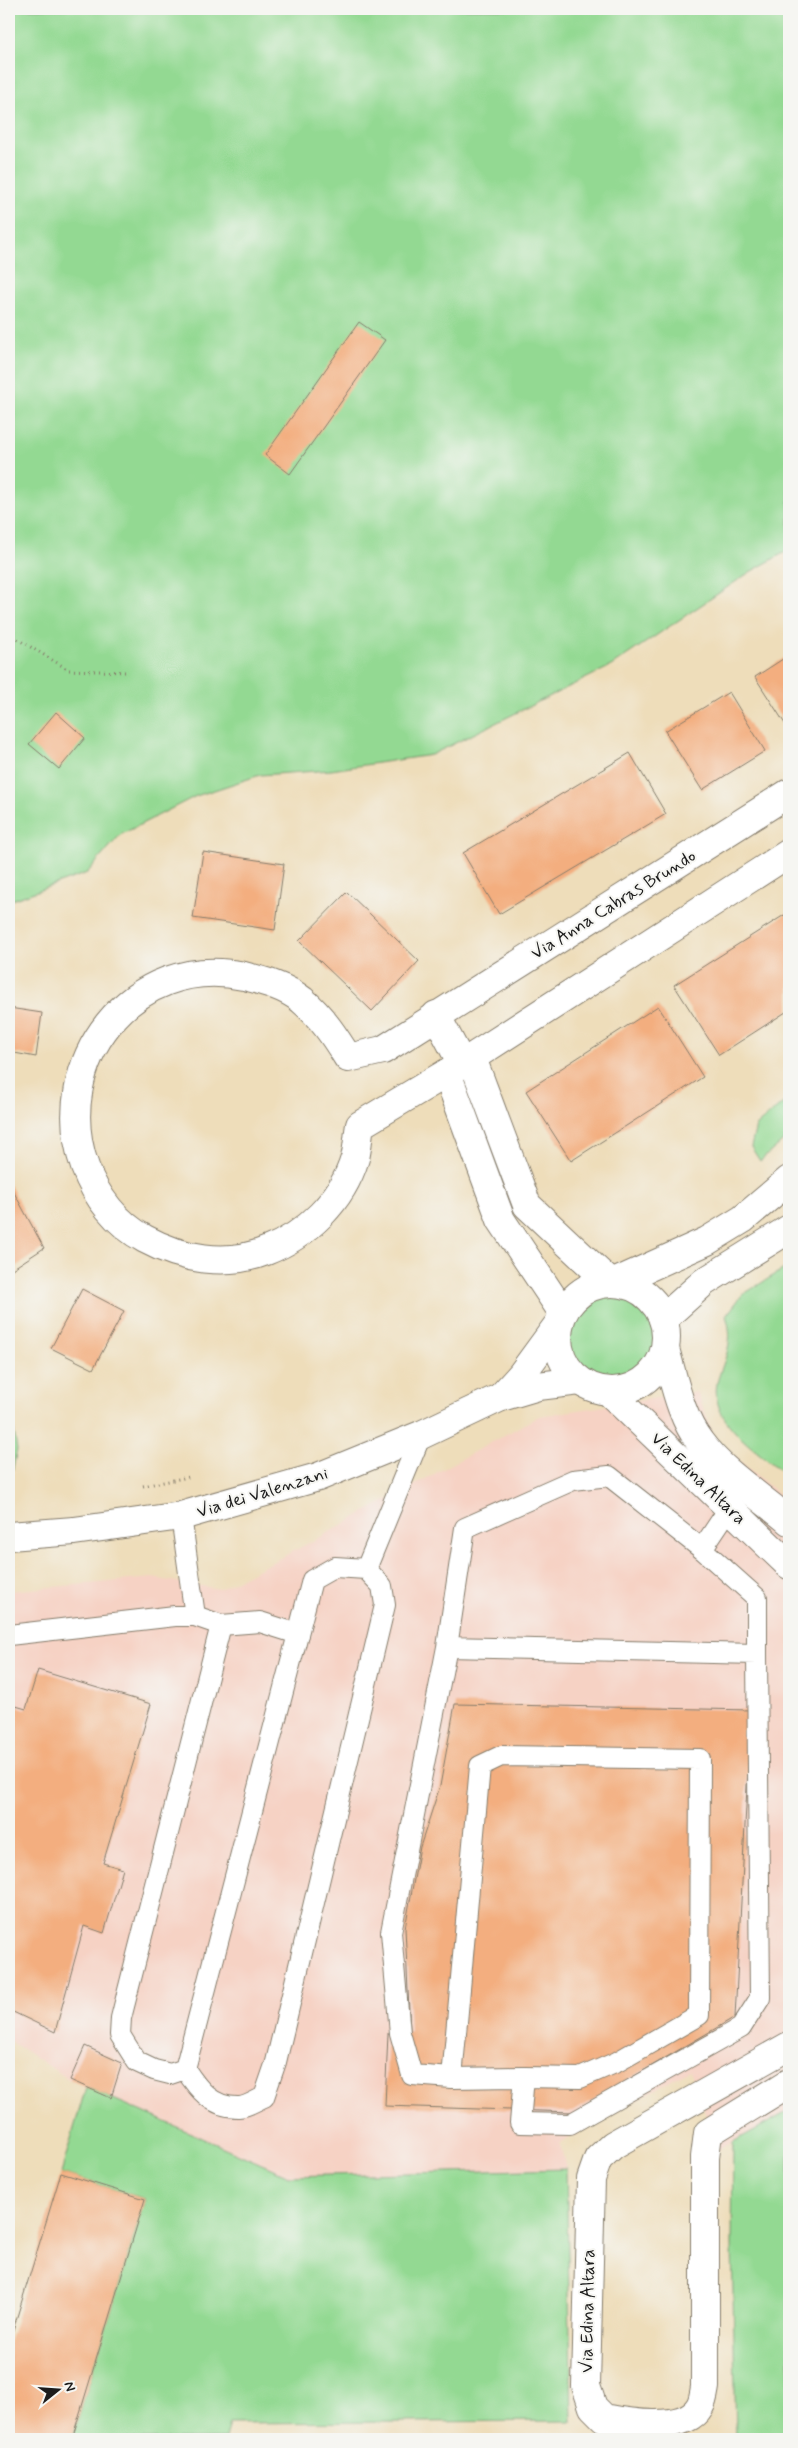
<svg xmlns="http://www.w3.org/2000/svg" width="798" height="2448" font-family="Mynerve,sans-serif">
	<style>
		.built { fill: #f6d2c4 }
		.green { fill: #93d992; stroke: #587a57 }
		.building { fill: #f3ae7f }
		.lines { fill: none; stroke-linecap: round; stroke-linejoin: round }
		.lane-casing { stroke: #857c6b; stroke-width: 22 }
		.street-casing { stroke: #857c6b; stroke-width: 30 }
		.secondary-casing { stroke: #857c6b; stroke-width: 30 }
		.highway-casing { stroke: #857c6b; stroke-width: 30 }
		.path { stroke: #857c6b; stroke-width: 3; stroke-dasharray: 1 4; stroke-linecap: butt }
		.lane { stroke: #fff; stroke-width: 20 }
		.street { stroke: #fff; stroke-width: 28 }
		.secondary { stroke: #fff; stroke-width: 28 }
		.highway { stroke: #fff; stroke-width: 28 }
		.labels { text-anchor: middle; stroke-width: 4; stroke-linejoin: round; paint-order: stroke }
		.street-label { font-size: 18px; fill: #1c1c1c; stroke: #f6f6f2 }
	</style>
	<rect width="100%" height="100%" fill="#f6f6f2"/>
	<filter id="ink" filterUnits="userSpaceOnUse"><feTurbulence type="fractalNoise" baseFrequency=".02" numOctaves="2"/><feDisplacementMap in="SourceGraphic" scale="10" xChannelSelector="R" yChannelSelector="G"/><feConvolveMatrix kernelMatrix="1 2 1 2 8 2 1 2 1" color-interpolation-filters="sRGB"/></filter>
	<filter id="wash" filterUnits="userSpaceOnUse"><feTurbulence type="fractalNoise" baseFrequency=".0096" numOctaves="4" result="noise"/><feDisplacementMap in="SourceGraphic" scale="20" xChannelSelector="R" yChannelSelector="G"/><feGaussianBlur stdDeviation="1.12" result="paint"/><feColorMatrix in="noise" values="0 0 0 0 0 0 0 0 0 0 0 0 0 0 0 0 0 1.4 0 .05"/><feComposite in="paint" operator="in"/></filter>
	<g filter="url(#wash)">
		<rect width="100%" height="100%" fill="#eeddba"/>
		<g class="built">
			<path d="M697,1392L715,1440L789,1503V2111L718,2150L690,2070L560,2143L566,2169L289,2176L70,2080L9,2040V1591L152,1578L220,1589L315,1540L539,1416Z"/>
			<rect x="632" y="2438" width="86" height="1"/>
		</g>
		<g class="green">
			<path d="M9,9H789V550L750,572L611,666L431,755L331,770L260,775L196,796L120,835L87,873L9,901Z"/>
			<path d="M789,1098V1136L760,1161L751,1147L756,1126Z"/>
			<path d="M789,1266V1477C760,1452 703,1421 719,1376C727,1353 734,1339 726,1316L742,1295Z"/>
			<circle cx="612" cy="1337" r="49"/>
			<path d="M9,1400L17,1450L9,1485Z"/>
			<path d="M86,2087L289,2176L566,2169L572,2421L229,2423L225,2439H72L145,2199L61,2173Z"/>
			<path d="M789,2111V2439H736L732,2244L733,2142Z"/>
		</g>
		<g id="blocks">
			<g class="building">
				<path d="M359,322L385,340L290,474L265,455Z"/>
				<path d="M789,655V730L755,677Z"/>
				<path d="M729,692L765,751L702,790L665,731Z"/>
				<path d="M56,712L85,738L59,769L29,744Z"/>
				<path d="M630,753L666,814L499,914L463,853Z"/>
				<path d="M203,852L284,864L275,930L193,918Z"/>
				<path d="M347,892L419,961L372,1011L299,941Z"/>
				<path d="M789,912V1010L719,1055L674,985Z"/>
				<path d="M658,1006L703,1077L571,1161L526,1091Z"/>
				<path d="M9,1008L42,1013L36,1057L9,1052Z"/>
				<path d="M10,1185L44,1248L9,1271V1186Z"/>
				<path d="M82,1289L124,1311L93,1369L51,1348Z"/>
				<path d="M38,1670L151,1704L103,1863L123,1869L104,1933L84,1926L55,2032L9,2010V1704L26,1709Z"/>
				<path d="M455,1704L751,1710L735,2017L573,2112L385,2106L388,2033L410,2031L405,1928L420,1847L440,1786Z"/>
				<path d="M85,2046L122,2063L111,2098L70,2080Z"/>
				<path d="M61,2173L145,2199L72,2439H9V2343Z"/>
			</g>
		</g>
	</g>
	<g filter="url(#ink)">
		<use href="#blocks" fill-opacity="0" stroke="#857c6b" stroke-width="1"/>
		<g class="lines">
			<defs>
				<g id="lane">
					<path d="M181,1516L195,1616"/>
					<path d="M702,1549L730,1507"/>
					<path d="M366,1569L421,1435"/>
					<path d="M9,1635L175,1616H195L221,1625L260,1622L298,1634"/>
					<path d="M447,1647L757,1654V1598L702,1549L609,1476L573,1480L465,1528L447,1647L391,1932L400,2033L412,2075L452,2078L524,2077L520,2123L570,2124L741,2028L760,1998L757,1654"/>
					<path d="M185,2069C198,2089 212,2108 239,2107C246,2107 257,2100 264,2097L276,2062L385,1605L382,1586L366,1569L335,1567L312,1580L185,2069L170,2074L154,2070L137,2062L120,2035L121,2018L221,1625"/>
					<path d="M452,2078L480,1766L501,1756L700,1759L699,2015L617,2062L580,2078L524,2077"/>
				</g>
				<g id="street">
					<path d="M789,793L383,1050L348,1058C335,1037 322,1017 302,1000C286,987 264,981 244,976C132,952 48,1063 85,1167C96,1197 117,1224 145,1239C182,1259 226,1267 266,1251C307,1235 342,1201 355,1158C358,1147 358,1135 360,1125L462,1064L789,853"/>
					<path d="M436,1015L462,1064"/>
					<path d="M472,1058L527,1205L609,1282"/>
					<path d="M447,1073L501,1220L563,1313"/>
					<path d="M665,1349C674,1380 680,1416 700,1442C722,1472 761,1497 789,1521"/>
					<path d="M609,1392L789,1565"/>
					<path d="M789,2046L613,2145L598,2159L591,2179L586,2386L593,2407L604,2418C629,2423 685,2433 700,2406C703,2401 704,2393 705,2387V2157L708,2133L789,2083"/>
				</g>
				<g id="secondary">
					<circle cx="612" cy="1337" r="54"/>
					<path d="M614,1283L707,1241L743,1219L789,1180"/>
					<path d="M501,1397L521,1375L559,1323"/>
					<path d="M9,1536L74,1531L181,1516L318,1477L421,1435L501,1397L538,1386L580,1381"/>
				</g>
				<path id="highway" d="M663,1319L704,1282L789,1229"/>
			</defs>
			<use href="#lane" class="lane-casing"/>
			<use href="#street" class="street-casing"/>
			<use href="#secondary" class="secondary-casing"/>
			<use href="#highway" class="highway-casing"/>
			<g class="path">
				<path d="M9,634L69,670L125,672"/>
				<path d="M143,1486L189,1477"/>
			</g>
			<use href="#lane" class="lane"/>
			<use href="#street" class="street"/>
			<use href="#secondary" class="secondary"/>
			<use href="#highway" class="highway"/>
		</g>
	</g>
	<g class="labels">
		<g class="street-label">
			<text transform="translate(613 904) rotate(-32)" y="6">Via Anna Cabras Brundo</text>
			<text transform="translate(699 1478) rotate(44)" y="6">Via Edina Altara</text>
			<text transform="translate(262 1492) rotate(-17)" y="6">Via dei Valenzani</text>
			<text transform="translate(587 2311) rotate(-89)" y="6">Via Edina Altara</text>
		</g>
	</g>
	<rect width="798" height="2448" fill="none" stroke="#f6f6f2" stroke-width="30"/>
	<g transform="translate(58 2390) rotate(73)" stroke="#f6f6f2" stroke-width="4" paint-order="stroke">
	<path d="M0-4L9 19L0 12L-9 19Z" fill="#1c1c1c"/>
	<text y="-8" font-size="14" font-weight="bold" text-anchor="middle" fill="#1c1c1c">N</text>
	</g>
</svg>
